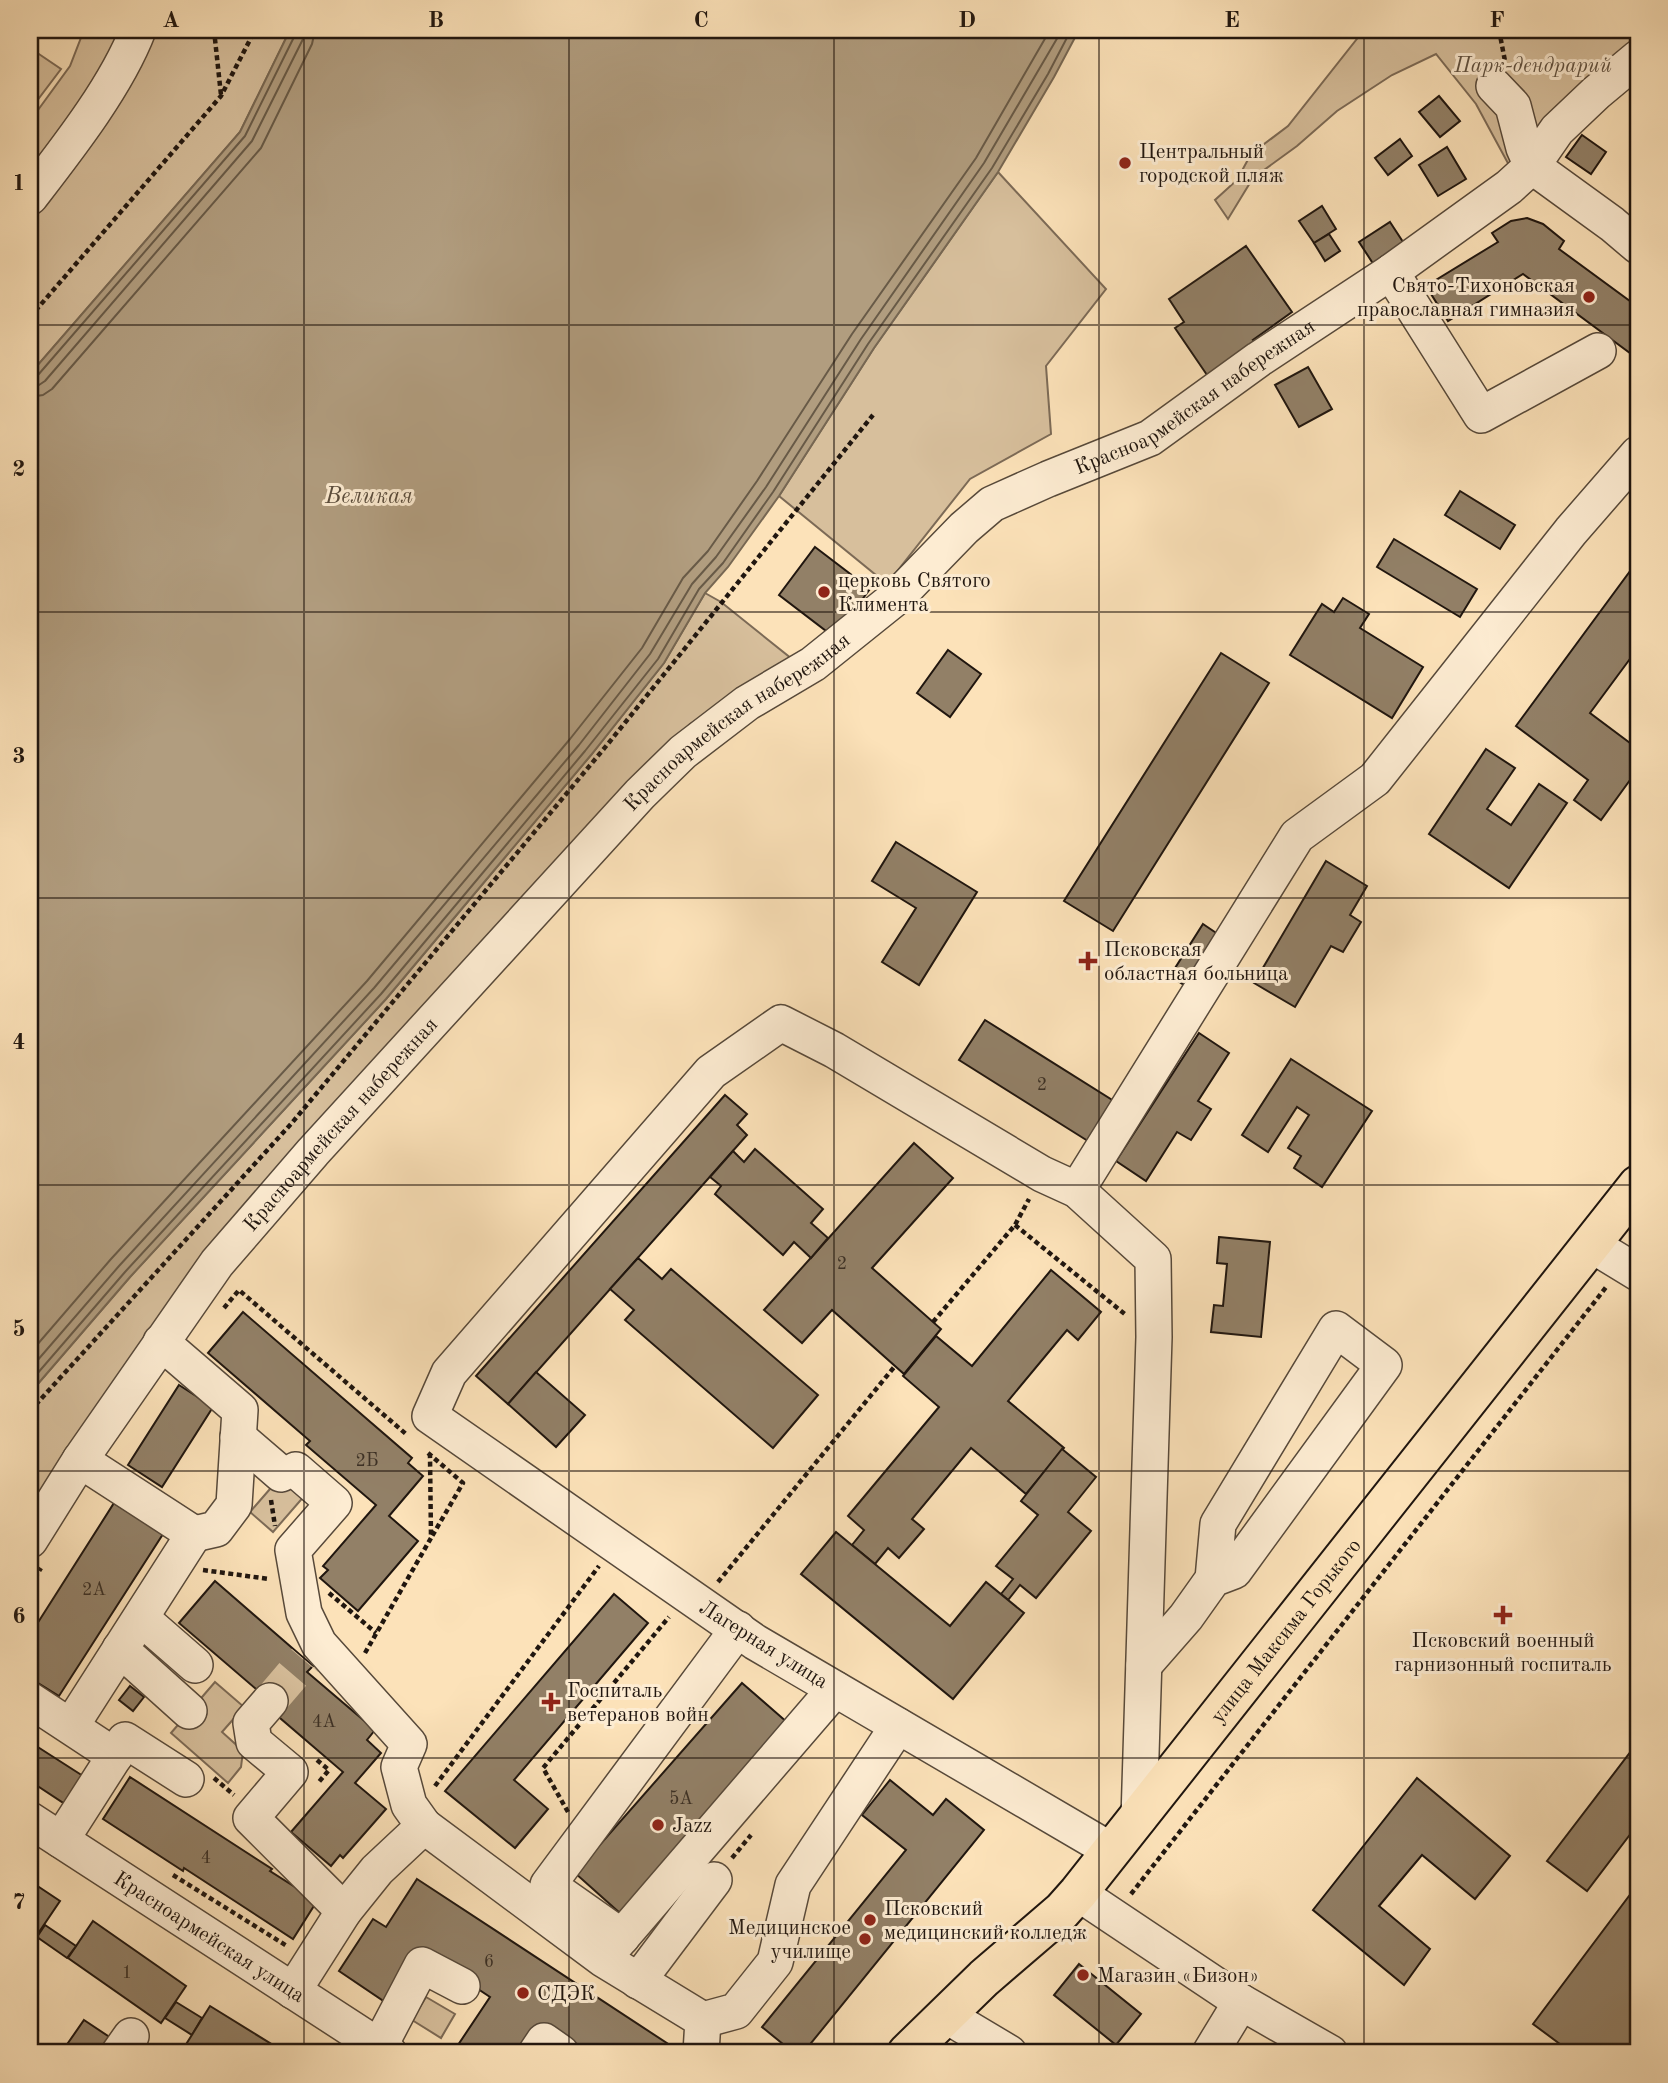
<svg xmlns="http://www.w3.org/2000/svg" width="1668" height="2083" font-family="'Old Standard TT',serif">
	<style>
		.green { fill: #d7bf9c; stroke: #7c6a56; stroke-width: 2 }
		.water { fill: #b19d7f; stroke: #776752; stroke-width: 2 }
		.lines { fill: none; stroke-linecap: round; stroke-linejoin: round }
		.shore { stroke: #685a47; stroke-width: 2 }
		.building { fill: #928067; stroke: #20160f; stroke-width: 2 }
		.minor-tunnel { stroke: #dbc3a0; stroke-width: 35; stroke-dasharray: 35 18; stroke-linecap: butt }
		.minor-casing { stroke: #57493a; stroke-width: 38 }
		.major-casing { stroke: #20160f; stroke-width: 42 }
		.path { stroke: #20160f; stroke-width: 4.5; stroke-dasharray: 5 3.5; stroke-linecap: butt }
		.minor { stroke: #fdecd2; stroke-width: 35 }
		.major { stroke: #fce2b9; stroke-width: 38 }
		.grid { fill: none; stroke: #20160f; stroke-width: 2; stroke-opacity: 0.55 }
		.poi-dot { fill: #8f2418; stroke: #fdecd2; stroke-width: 2.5 }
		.labels { text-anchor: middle; stroke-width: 6; stroke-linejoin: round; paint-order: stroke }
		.number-label { font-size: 18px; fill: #3c3025 }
		.park-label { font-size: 21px; font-style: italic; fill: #605140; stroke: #fdecd2 }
		.poi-label { font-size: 21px; fill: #20160f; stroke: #fdecd2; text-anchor: start }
		.street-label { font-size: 21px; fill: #20160f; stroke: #fdecd2 }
		.water-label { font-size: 23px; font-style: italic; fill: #5a4c3c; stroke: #fdecd2 }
		.neatline { fill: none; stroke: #20160f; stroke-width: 2.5 }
		.grid-label { font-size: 23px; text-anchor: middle; font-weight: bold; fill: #20160f }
	</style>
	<rect width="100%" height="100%" fill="#fce2b9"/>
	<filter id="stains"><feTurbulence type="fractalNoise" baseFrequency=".00286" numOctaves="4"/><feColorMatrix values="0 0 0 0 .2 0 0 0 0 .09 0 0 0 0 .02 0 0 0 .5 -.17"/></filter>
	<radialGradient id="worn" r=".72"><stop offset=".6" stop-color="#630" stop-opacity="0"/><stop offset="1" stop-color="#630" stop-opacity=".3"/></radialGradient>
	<g class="green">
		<path d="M84,30H290L240,132L30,374V121L70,66Z"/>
		<path d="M1364,30H1638V67L1510,167L1476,104L1436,54L1392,75L1337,111L1297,146L1253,178L1228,219L1215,200L1237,180L1251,154L1288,126Z"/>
		<path d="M30,48L61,69L30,110Z"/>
		<path d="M998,172L1106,289L1046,366L1051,434L970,479L887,584L779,496L874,348Z"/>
		<path d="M705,593L721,602L792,659L690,724L484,946L30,1525V1393L130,1277L386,999L591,755L664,663Z"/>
		<path d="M283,1474L306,1494L273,1532L250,1512Z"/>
		<path d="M215,1682L244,1707L222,1732L243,1751L241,1767L228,1783L171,1733Z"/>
		<path d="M426,1997L455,2014L441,2038L412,2020Z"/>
	</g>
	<path class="water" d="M290,30H1079L1054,77L998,172L874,348L779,496L728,567L705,593L664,663L591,755L386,999L130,1277L30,1393V374L240,132Z"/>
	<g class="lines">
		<g class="shore">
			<path d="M30,378L38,375L245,136L295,35L296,30"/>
			<path d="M30,387L39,385L45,381L252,141L303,39L305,30"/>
			<path d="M30,397L43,395L52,389L261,148L312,44L315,30"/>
			<path d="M30,1353L111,1259L367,981L570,739L642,648L683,578L708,551L757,481L852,334L976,158L1050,30"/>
			<path d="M30,1369L119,1266L374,988L579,745L650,654L692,584L716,557L766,487L861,339L984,163L1062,30"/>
			<path d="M30,1382L125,1272L381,994L585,751L658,659L699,589L723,563L773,492L868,344L992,168L1048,74L1071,30"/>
		</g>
	</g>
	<g class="building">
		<path d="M1439,96L1460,121L1440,137L1419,112Z"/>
		<path d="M1582,135L1606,152L1591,174L1566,157Z"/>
		<path d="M1400,139L1412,156L1388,175L1375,158Z"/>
		<path d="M1447,147L1466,179L1438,196L1419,165Z"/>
		<path d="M1322,206L1336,229L1314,243L1299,221Z"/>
		<path d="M1527,218L1543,224L1564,241L1559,249L1638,307V359L1523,274L1448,321L1426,286L1498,242L1492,233L1511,221Z"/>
		<path d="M1390,222L1405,245L1374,265L1359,242Z"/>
		<path d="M1329,234L1340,251L1325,261L1314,243Z"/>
		<path d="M1246,246L1292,312L1253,340L1256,343L1207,375L1175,328L1184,322L1169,299Z"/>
		<path d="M1308,367L1332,409L1299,427L1275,385Z"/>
		<path d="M1460,491L1515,525L1500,549L1445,515Z"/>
		<path d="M1394,539L1477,589L1460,617L1377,567Z"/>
		<path d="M815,547L870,589L834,637L779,595Z"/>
		<path d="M1636,563L1638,564V648L1590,713L1638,749V769L1601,820L1574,800L1588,780L1516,726Z"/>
		<path d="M1343,598L1369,614L1360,628L1423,667L1392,718L1290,655L1322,604L1334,612Z"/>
		<path d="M948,650L981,674L950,717L917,693Z"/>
		<path d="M1221,653L1269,683L1113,931L1064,901Z"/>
		<path d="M1486,749L1515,768L1487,809L1511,825L1539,784L1567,803L1509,888L1429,834Z"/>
		<path d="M896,842L977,892L919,985L882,962L916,908L872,881Z"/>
		<path d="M1326,861L1367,886L1350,915L1361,922L1343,952L1331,946L1295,1007L1254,983Z"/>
		<path d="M1203,924L1228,941L1195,992L1170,976Z"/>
		<path d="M985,1020L1125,1108L1099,1148L959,1060Z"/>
		<path d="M1199,1033L1229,1053L1198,1101L1211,1109L1191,1140L1177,1132L1146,1181L1116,1161Z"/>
		<path d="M1291,1059L1372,1111L1322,1187L1294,1168L1301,1156L1288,1148L1309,1115L1297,1107L1268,1152L1242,1135Z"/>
		<path d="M725,1095L747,1114L737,1125L747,1135L508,1404L476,1376Z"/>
		<path d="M914,1143L953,1178L872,1268L941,1329L904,1374L832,1310L802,1343L764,1310Z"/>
		<path d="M755,1149L823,1209L811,1223L828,1238L811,1258L794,1242L783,1255L715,1194L721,1186L710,1177L733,1151L744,1162Z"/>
		<path d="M1219,1237L1270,1242L1261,1337L1211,1332L1214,1305L1223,1306L1227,1264L1217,1263Z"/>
		<path d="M638,1258L662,1279L671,1269L818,1395L773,1448L625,1320L634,1310L610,1289Z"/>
		<path d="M1051,1270L1101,1312L1078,1340L1067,1330L1008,1401L1064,1448L1026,1494L971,1448L912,1519L924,1529L899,1558L888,1548L875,1564L852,1545L864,1530L848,1516L939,1407L903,1376L936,1336L972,1366Z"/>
		<path d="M243,1312L412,1458L408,1463L423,1476L389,1516L418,1541L358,1611L320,1578L328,1570L323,1566L376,1505L306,1445L310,1441L208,1353Z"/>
		<path d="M536,1372L585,1415L556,1447L508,1404Z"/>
		<path d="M179,1385L213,1407L162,1487L128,1465Z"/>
		<path d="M1062,1449L1096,1477L1068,1512L1091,1531L1036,1598L1020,1585L1008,1600L1001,1594L1013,1579L996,1566L1038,1515L1021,1501Z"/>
		<path d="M114,1503L163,1534L59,1696L30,1678V1635Z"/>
		<path d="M836,1532L950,1626L986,1582L1024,1613L953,1699L801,1574Z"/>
		<path d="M215,1581L313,1666L307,1672L375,1730L367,1740L381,1753L355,1783L386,1809L343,1858L340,1855L331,1866L291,1832L343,1772L273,1712L277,1707L179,1623Z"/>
		<path d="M614,1594L648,1623L514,1780L548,1809L515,1848L445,1791Z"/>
		<path d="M742,1683L788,1723L621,1914L575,1873Z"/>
		<path d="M130,1686L144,1697L133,1711L119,1700Z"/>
		<path d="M30,1742L83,1776L65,1804L30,1781Z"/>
		<path d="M1638,1742V1824L1587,1891L1547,1861Z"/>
		<path d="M130,1777L272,1869L270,1871L317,1901L293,1939L184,1868L183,1871L103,1819Z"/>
		<path d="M1417,1778L1510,1856L1475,1899L1422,1855L1379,1906L1430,1949L1404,1985L1313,1910Z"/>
		<path d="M890,1780L933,1815L946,1799L984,1830L803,2053H794L762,2027L906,1850L862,1815Z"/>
		<path d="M417,1879L682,2053H465L456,2048L490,1997L422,1952L388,2004L339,1971L373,1919L386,1927Z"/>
		<path d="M30,1881L60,1901L35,1938L30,1934Z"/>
		<path d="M1638,1884V2053H1572L1533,2024Z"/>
		<path d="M93,1921L186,1986L161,2023L68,1958Z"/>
		<path d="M45,1925L76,1946L67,1958L37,1937Z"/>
		<path d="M1079,1964L1141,2014L1116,2045L1054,1995Z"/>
		<path d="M176,2002L202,2018L192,2035L165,2018Z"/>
		<path d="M210,2006L286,2053H196L185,2046Z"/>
		<path d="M84,2020L114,2040L105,2053H61Z"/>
	</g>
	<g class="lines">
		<path class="minor-tunnel" d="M270,1701L305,1660"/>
		<defs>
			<g id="minor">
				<path d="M1494,86L1513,106L1524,148L1532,166L1612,224L1638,246"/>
				<path d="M30,197C67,149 116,87 138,30"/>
				<path d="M1391,272L1481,415L1598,351"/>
				<path d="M1077,1190L1297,836L1375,779L1571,531L1638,454"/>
				<path d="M1592,1245L1638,1273"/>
				<path d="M161,1342L240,1410L234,1505L216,1529L194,1534"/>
				<path d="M238,1437L281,1474"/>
				<path d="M296,1470L334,1503L293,1550L304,1613L319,1644L409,1744L399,1767L409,1805L424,1826"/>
				<path id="s1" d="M30,1540L80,1460L217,1263L313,1152L640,794L683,752L747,703L813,664L899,595L964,528L992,504L1048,479L1150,438L1259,359L1391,272L1509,187L1532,166L1557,130L1596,93L1638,58"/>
				<path d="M141,1618L195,1665"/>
				<path d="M120,1649L189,1711"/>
				<path d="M1144,1665L1186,1617L1213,1579L1218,1524L1336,1329L1384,1365L1234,1571L1213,1579"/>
				<path d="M30,1700L115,1756"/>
				<path d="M270,1701L251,1723L254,1742L290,1772L251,1818L344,1911"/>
				<path d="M71,1726L194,1534L80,1460"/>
				<path id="s2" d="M30,1820L389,2053"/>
				<path d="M61,1840L125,1740L186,1779"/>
				<path d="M1112,1851L755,1642L430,1416L449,1373L711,1072L781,1023L834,1050L1042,1174L1077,1190L1153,1259L1154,1337L1139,1818"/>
				<path d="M1078,1893L1241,2002L1330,2053"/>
				<path d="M622,1937L548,1885L738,1629"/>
				<path d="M607,1954L835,1689"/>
				<path d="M638,1981L714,1880"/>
				<path d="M293,1991L344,1911L377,1870L424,1826L603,1959L703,2020L701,2053"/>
				<path d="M947,2016L1009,2053"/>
				<path d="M703,2020L736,2011L775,1962L793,1885L898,1726"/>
				<path d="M379,2047L422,1965L462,1986"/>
				<path d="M119,2053L131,2036"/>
				<path d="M536,2053L544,2041L561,2053"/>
				<path d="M1210,2053L1241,2002"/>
			</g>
			<g id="major">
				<path id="s3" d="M907,2053L984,1978L1062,1911L1078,1893L1638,1185"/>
			</g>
		</defs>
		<use href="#minor" class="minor-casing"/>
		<use href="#major" class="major-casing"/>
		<g class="path">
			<path d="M214,30L221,95"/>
			<path d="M1499,30L1505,61"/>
			<path d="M30,317L221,96L255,30"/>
			<path d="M1015,1225L1126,1315"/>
			<path d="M224,1308L239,1290L406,1434"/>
			<path d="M933,1322L1015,1225L1029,1199"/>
			<path d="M30,1411L291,1124L607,745L873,415"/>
			<path d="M428,1453L463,1483L431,1538"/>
			<path d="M271,1500L275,1526"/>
			<path d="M203,1570L269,1579V1580"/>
			<path d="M718,1582L895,1366"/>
			<path d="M30,1585L41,1568"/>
			<path d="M329,1593L376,1633"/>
			<path d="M365,1653L431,1538L430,1456"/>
			<path d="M317,1760L329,1770L318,1783"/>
			<path d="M214,1778L234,1795"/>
			<path d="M435,1786L599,1566"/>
			<path d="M568,1812L543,1768L669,1617"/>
			<path d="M732,1858L751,1835"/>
			<path d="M173,1875L287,1946"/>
			<path d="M1131,1894L1607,1286"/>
		</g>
		<use href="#minor" class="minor"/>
		<use href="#major" class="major"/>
	</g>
	<path class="grid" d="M304,30V2053M569,30V2053M834,30V2053M1099,30V2053M1364,30V2053M30,325H1638M30,612H1638M30,898H1638M30,1185H1638M30,1471H1638M30,1758H1638"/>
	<g class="poi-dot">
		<circle cx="1125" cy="163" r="7"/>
		<circle cx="1589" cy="297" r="7"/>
		<circle cx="824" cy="592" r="7"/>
		<path d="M1084.5 950.5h7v7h7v7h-7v7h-7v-7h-7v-7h7z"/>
		<path d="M1499.5 1604.5h7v7h7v7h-7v7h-7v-7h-7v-7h7z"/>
		<path d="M547.5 1691.5h7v7h7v7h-7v7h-7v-7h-7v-7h7z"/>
		<circle cx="658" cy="1825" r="7"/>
		<circle cx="870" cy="1920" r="7"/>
		<circle cx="865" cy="1939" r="7"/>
		<circle cx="1083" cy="1975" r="7"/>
		<circle cx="523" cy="1993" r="7"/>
	</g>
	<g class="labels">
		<g class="number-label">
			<text x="1042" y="1090">2</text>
			<text x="842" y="1269">2</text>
			<text x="367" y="1466">2Б</text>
			<text x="94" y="1595">2А</text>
			<text x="324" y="1727">4А</text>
			<text x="681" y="1804">5А</text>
			<text x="206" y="1863">4</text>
			<text x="489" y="1967">6</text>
			<text x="127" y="1978">1</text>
		</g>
		<g class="park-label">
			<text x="1533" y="72">Парк-дендрарий</text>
		</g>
		<g class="poi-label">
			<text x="1139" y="158">Центральный<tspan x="1139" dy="24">городской пляж</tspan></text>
			<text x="1575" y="292" text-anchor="end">Свято-Тихоновская<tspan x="1575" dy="24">православная гимназия</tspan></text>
			<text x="838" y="587">церковь Святого<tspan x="838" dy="24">Климента</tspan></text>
			<text x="1104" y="956">Псковская<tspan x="1104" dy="24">областная больница</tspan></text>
			<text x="1503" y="1647" text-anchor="middle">Псковский военный<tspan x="1503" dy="24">гарнизонный госпиталь</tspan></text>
			<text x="567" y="1697">Госпиталь<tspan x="567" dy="24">ветеранов войн</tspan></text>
			<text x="672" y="1832">Jazz</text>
			<text x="884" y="1915">Псковский<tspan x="884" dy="24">медицинский колледж</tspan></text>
			<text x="851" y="1934" text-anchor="end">Медицинское<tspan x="851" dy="24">училище</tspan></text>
			<text x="1097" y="1982">Магазин «Бизон»</text>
			<text x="537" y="2000">СДЭК</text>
		</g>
		<g class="street-label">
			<text dy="7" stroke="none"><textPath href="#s1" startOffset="1654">Красноармейская набережная</textPath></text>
			<text dy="7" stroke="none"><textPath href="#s1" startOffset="1087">Красноармейская набережная</textPath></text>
			<text dy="7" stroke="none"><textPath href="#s1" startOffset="520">Красноармейская набережная</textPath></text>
			<text dy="7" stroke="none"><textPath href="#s3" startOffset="569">улица Максима Горького</textPath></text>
			<text transform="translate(764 1644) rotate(32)" y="7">Лагерная улица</text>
			<text dy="7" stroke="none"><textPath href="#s2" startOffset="214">Красноармейская улица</textPath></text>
		</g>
		<g class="water-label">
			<text x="369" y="503">Великая</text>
		</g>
	</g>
	<rect width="1668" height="2083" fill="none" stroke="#fce2b9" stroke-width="77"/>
	<rect x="38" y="38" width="1592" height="2006" class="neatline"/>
	<g class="grid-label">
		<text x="171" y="27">A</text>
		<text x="436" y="27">B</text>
		<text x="701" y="27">C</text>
		<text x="967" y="27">D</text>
		<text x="1232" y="27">E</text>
		<text x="1497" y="27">F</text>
		<text x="19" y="190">1</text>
		<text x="19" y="476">2</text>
		<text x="19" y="763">3</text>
		<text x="19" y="1049">4</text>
		<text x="19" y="1336">5</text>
		<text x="19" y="1623">6</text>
		<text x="19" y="1909">7</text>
	</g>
	<rect width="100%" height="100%" filter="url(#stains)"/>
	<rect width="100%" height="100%" fill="url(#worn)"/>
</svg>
